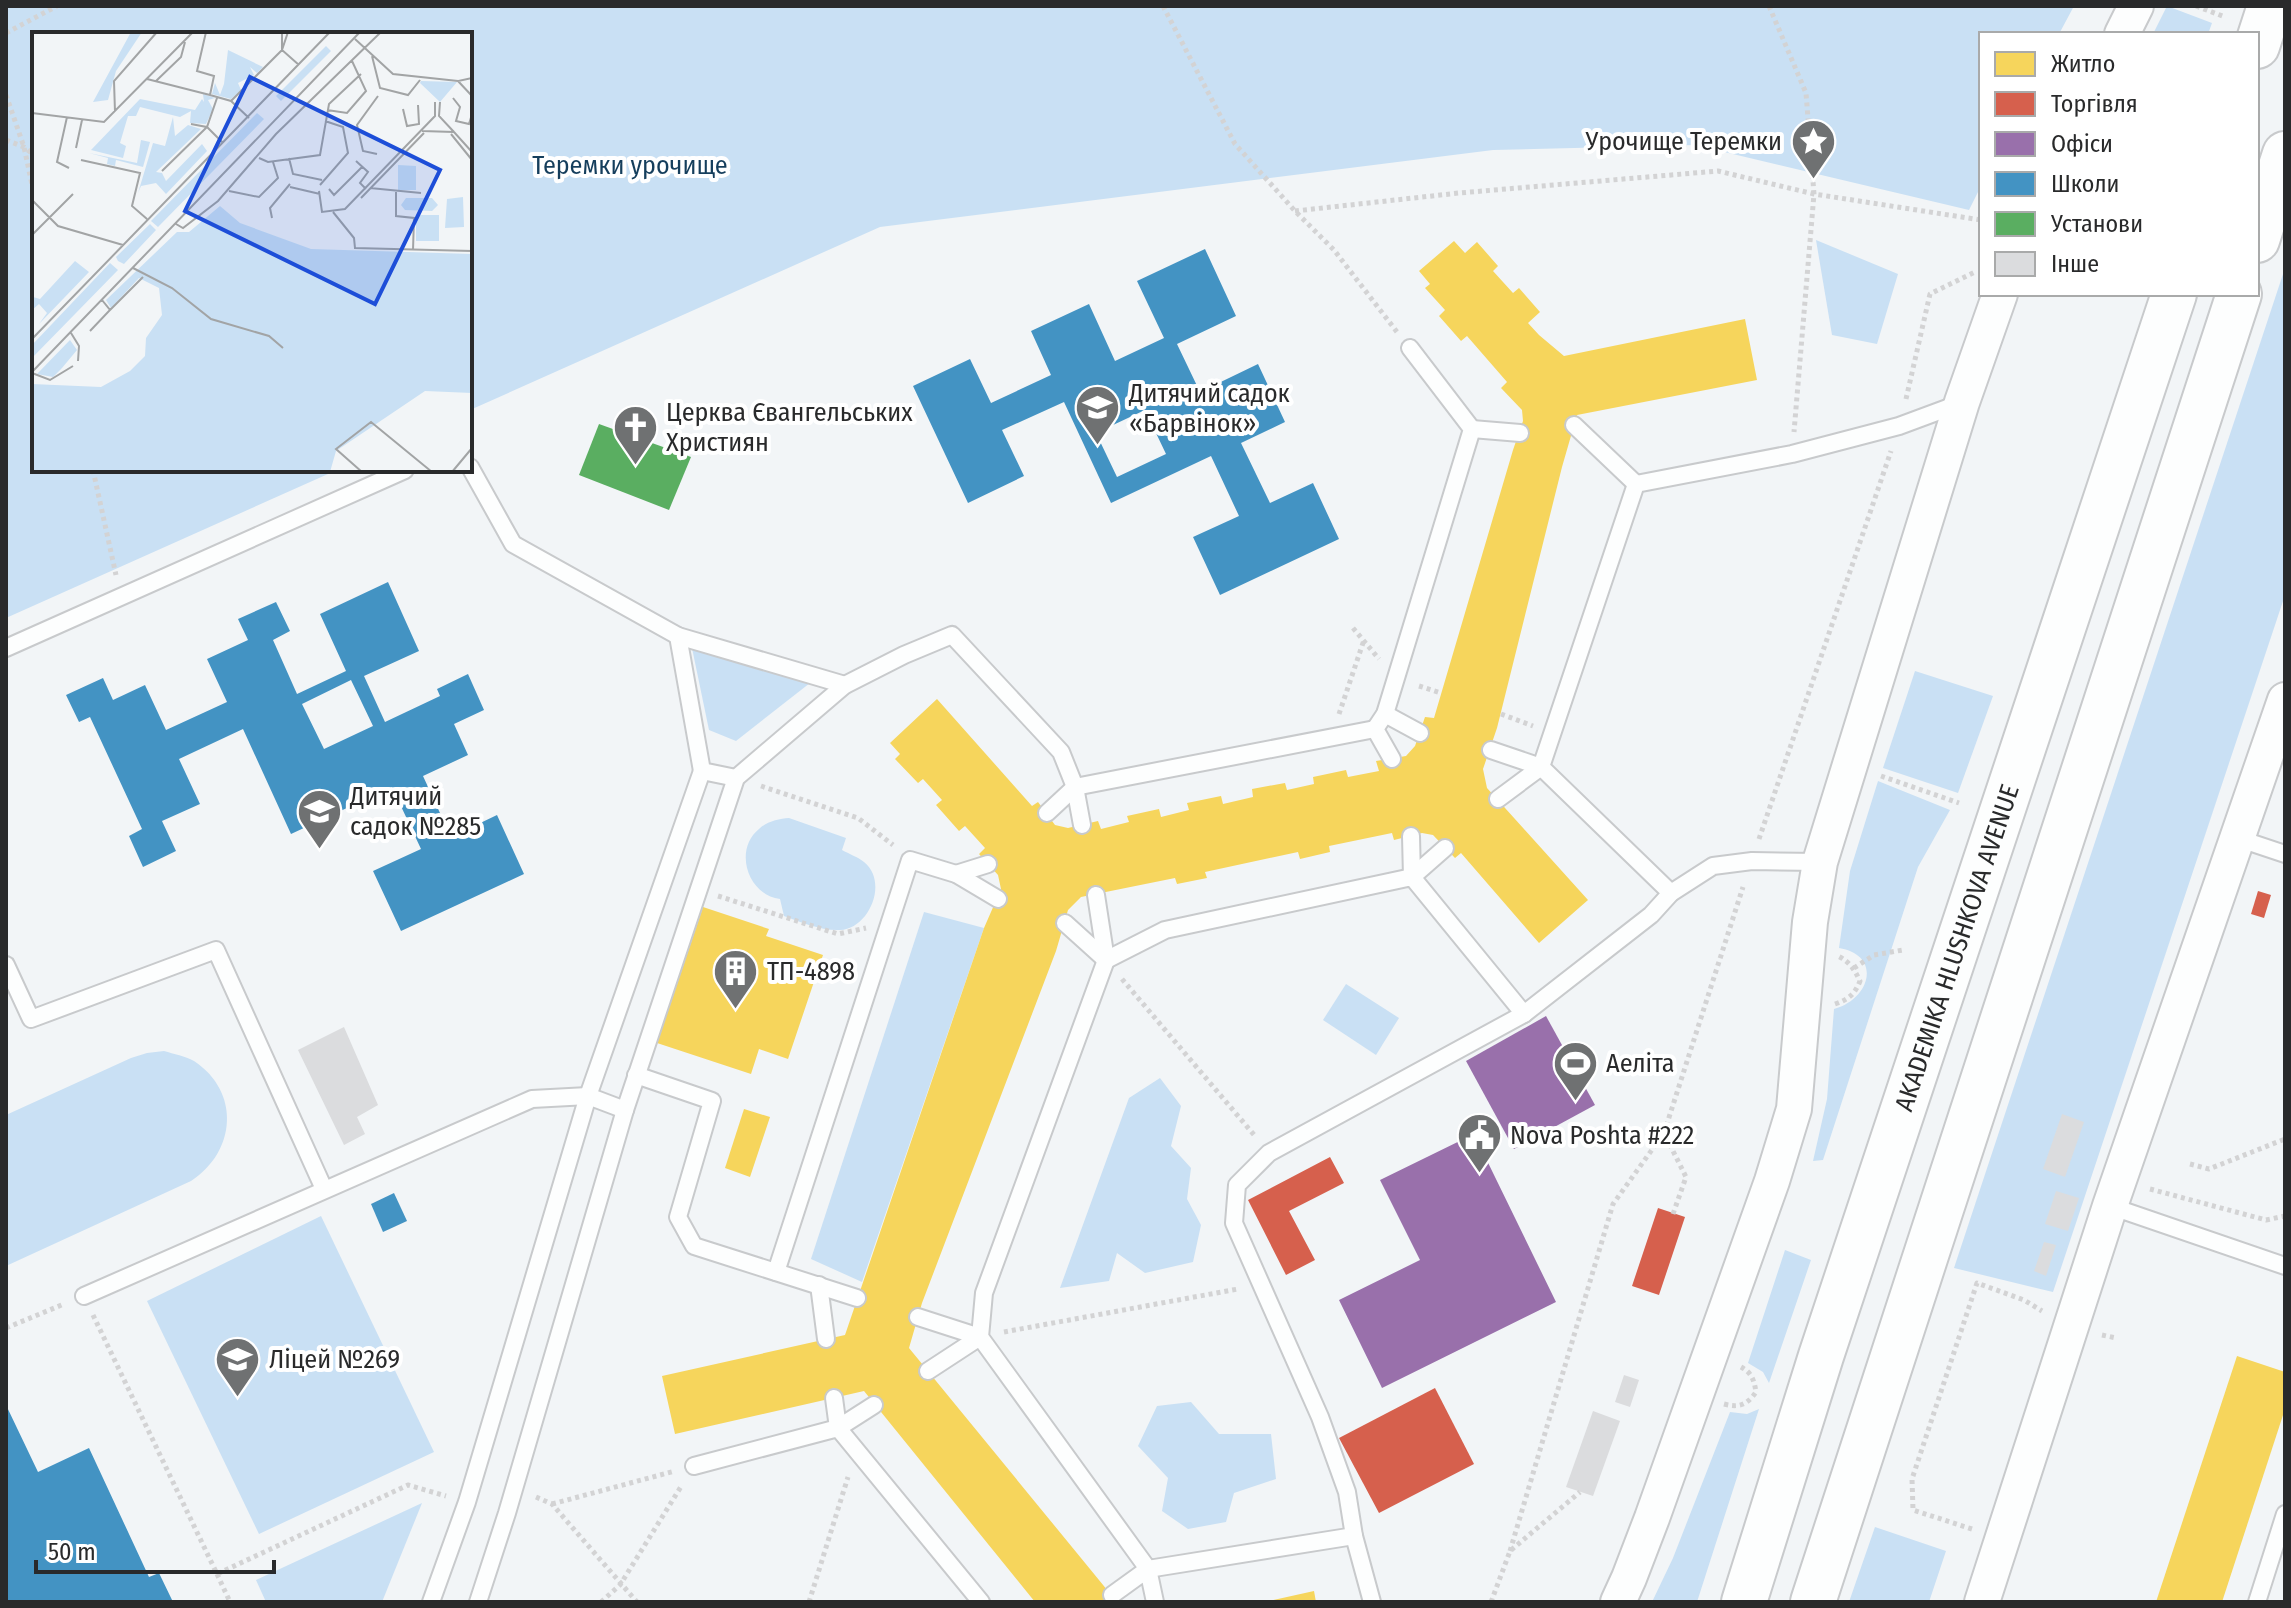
<svg xmlns="http://www.w3.org/2000/svg" width="2291" height="1608" font-family="'Fira Sans Condensed',sans-serif">
	<style>
		.green { fill: #c9e0f4 }
		.homes { fill: #f6d55c }
		.shops { fill: #d6604d }
		.offices { fill: #9970ab }
		.schools { fill: #4393c3; fill-rule: evenodd }
		.public { fill: #5aae61 }
		.building { fill: #dbdcde }
		.lines { fill: none; stroke-linecap: round; stroke-linejoin: round }
		.service-casing { stroke: #c8cacc; stroke-width: 20 }
		.minor-casing { stroke: #c8cacc; stroke-width: 38 }
		.trunk-casing { stroke: #c8cacc; stroke-width: 48 }
		.path { stroke: #d3d3d4; stroke-width: 5; stroke-dasharray: 4 4; stroke-linecap: butt }
		.service { stroke: #fdfefe; stroke-width: 16 }
		.minor { stroke: #fdfefe; stroke-width: 34 }
		.trunk { stroke: #fdfefe; stroke-width: 44 }
		.labels { text-anchor: middle; stroke-width: 8; stroke-linejoin: round; paint-order: stroke }
		.poi-label { font-size: 26px; fill: #292a2b; stroke: #fff; text-anchor: start }
		.park-label { font-size: 26px; fill: #153e5c; stroke: #fff }
		.street-label { font-size: 26px; fill: #292a2b; stroke: #fff }
		.inset-road { fill: none; stroke: #a2a4a5; stroke-width: 2 }
		.view { fill: #1d4ed8; fill-opacity: 0.15; stroke: #1d4ed8; stroke-width: 4 }
		.inset-edge { fill: none; stroke: #292a2b; stroke-width: 4 }
	</style>
	<rect width="100%" height="100%" fill="#f2f5f7"/>
	<g class="green">
		<path d="M6,6H2074L2059,34H1981V186L1969,210L1695,145L1493,150L880,227L470,410V34H34V470H337L6,618Z"/>
		<path d="M2167,6L2212,23L2208,34H2153Z"/>
		<path d="M1816,240L1898,274L1877,344L1832,335Z"/>
		<path d="M2285,268V595L2053,1292L1954,1268Z"/>
		<path d="M692,648L810,683L736,741L709,730Z"/>
		<path d="M1915,671L1993,696L1958,793L1883,768Z"/>
		<path d="M1878,781L1950,810L1918,867L1823,1160L1813,1161L1827,1099L1834,1009C1871,999 1882,955 1839,948L1850,871Z"/>
		<path d="M789,818L846,838L842,850C849,854 858,857 864,862C889,882 869,929 840,930C822,931 800,922 784,916L780,899C748,895 733,850 759,829C767,821 779,819 789,818Z"/>
		<path d="M924,912L984,928L862,1282L811,1259Z"/>
		<path d="M1346,984L1399,1018L1376,1055L1323,1020Z"/>
		<path d="M164,1051C174,1054 185,1056 194,1061C241,1092 236,1152 191,1181L6,1266V1115L131,1058L147,1053Z"/>
		<path d="M1160,1078L1181,1106L1171,1146L1191,1168L1187,1199L1201,1225L1193,1262L1145,1273L1117,1253L1109,1281L1060,1288L1129,1098Z"/>
		<path d="M321,1216L434,1452L259,1534L147,1301Z"/>
		<path d="M1785,1250L1811,1260L1769,1383L1763,1372L1748,1363Z"/>
		<path d="M1191,1402L1219,1434H1271L1276,1479L1234,1493L1226,1522L1188,1529L1162,1511L1168,1478L1138,1446L1157,1406Z"/>
		<path d="M1759,1409L1697,1602H1652L1673,1558L1730,1412L1747,1414Z"/>
		<path d="M422,1503L382,1602H266L256,1580Z"/>
		<path d="M1875,1527L1946,1551L1929,1602H1849Z"/>
	</g>
	<g class="homes">
		<path d="M1454,241L1465,253L1477,242L1498,266L1493,271L1513,293L1519,288L1540,312L1528,323L1539,335L1564,356L1745,319L1757,380L1577,415L1562,467L1497,728L1483,769L1487,788L1588,900L1539,943L1461,853L1455,858L1433,835L1422,833L1394,840L1392,833L1329,846L1330,852L1300,859L1298,852L1205,872L1207,878L1177,884L1175,878L1081,897L1068,910L1056,951L922,1303L909,1348L1117,1602H1035L864,1391L675,1434L662,1376L845,1335L984,928L1001,889L998,875L979,854L985,848L965,826L959,831L936,805L942,800L923,779L918,783L895,759L900,754L890,743L937,699L1032,806L1038,802L1055,825L1068,828L1098,821L1101,829L1129,822L1127,816L1159,809L1161,817L1189,810L1187,803L1221,796L1223,804L1253,797L1252,789L1285,783L1287,790L1314,784L1313,777L1346,770L1348,777L1379,771L1376,761L1406,756L1415,746L1425,717L1434,718L1513,450L1523,421L1522,410L1501,388L1507,382L1467,336L1461,341L1439,316L1445,310L1425,288L1430,284L1419,271Z"/>
		<path d="M703,907L769,929L766,936L823,955L788,1059L759,1049L751,1074L657,1043Z"/>
		<path d="M744,1109L770,1117L750,1177L725,1168Z"/>
		<path d="M2237,1356L2285,1372V1409L2222,1602H2156Z"/>
		<path d="M1314,1591L1316,1602H1269V1601Z"/>
	</g>
	<g class="shops">
		<path d="M2258,891L2271,895L2264,918L2251,914Z"/>
		<path d="M1330,1157L1344,1183L1289,1211L1315,1260L1286,1275L1248,1200Z"/>
		<path d="M1658,1208L1685,1217L1659,1295L1632,1286Z"/>
		<path d="M1435,1388L1474,1464L1379,1513L1339,1438Z"/>
	</g>
	<g class="offices">
		<path d="M1546,1016L1595,1105L1514,1149L1466,1061Z"/>
		<path d="M1474,1134L1556,1302L1382,1388L1339,1300L1420,1260L1380,1180Z"/>
	</g>
	<g class="schools">
		<path d="M1205,249L1236,316L1177,344L1200,392L1258,364L1285,422L1241,443L1270,503L1313,483L1339,539L1220,595L1193,537L1239,516L1211,456L1111,503L1064,402L1002,430L1024,476L968,503L913,386L970,359L991,403L1051,375L1031,331L1089,304L1115,361L1164,338L1137,281ZM1145,410L1166,454L1117,477L1096,433Z"/>
		<path d="M388,582L419,651L364,676L385,722L440,696L437,689L468,674L484,710L454,724L468,755L423,776L451,837L497,815L524,874L401,931L373,871L421,849L392,787L291,834L243,729L179,759L200,804L162,821L176,851L143,867L129,836L142,829L90,717L79,722L66,695L103,678L113,700L145,685L166,730L227,702L207,659L248,640L238,619L276,602L290,631L273,640L297,694L346,671L320,614ZM351,680L373,726L324,749L302,704Z"/>
		<path d="M394,1193L407,1221L383,1232L371,1204Z"/>
		<path d="M6,1405L38,1472L89,1448L149,1577L159,1573L173,1602H6Z"/>
	</g>
	<path class="public" d="M599,424L691,457L669,510L579,475Z"/>
	<g class="building">
		<path d="M344,1027L378,1105L357,1117L365,1134L344,1145L298,1050Z"/>
		<path d="M2062,1114L2084,1122L2065,1177L2043,1169Z"/>
		<path d="M2056,1191L2079,1198L2068,1231L2045,1224Z"/>
		<path d="M2044,1242L2056,1245L2046,1276L2034,1271Z"/>
		<path d="M1624,1375L1639,1380L1630,1407L1615,1402Z"/>
		<path d="M1593,1411L1620,1421L1593,1496L1566,1487Z"/>
	</g>
	<g class="lines">
		<defs>
			<g id="service">
				<path d="M1574,425L1636,484"/>
				<path d="M1472,429L1520,433"/>
				<path d="M470,467L513,544L678,636L845,685"/>
				<path d="M678,636L702,771L736,778"/>
				<path d="M6,648L405,470"/>
				<path d="M1385,714L1420,733"/>
				<path d="M1491,750L1541,767"/>
				<path d="M1392,759L1375,729L1385,714L1472,429L1410,348"/>
				<path d="M1498,799L1541,767"/>
				<path d="M1047,813L1075,787L1375,729"/>
				<path d="M1411,836L1412,877"/>
				<path d="M2237,838L2285,854"/>
				<path d="M956,874L988,864"/>
				<path d="M1412,877L1445,848"/>
				<path d="M1671,893L1541,767L1636,484L1792,454L1899,426L1961,403"/>
				<path d="M1096,895L1106,960L984,1293L980,1337L1148,1569L1354,1536"/>
				<path d="M1065,923L1106,960L1165,930L1412,877L1524,1014"/>
				<path d="M6,965L31,1019L216,950L324,1189"/>
				<path d="M636,1075L712,1101L678,1217L694,1246L857,1298"/>
				<path d="M2110,1206L2285,1266"/>
				<path d="M776,1272L910,860L956,874L998,899"/>
				<path d="M819,1285L826,1339"/>
				<path d="M84,1296L532,1099L588,1096L625,1110"/>
				<path d="M918,1317L980,1337"/>
				<path d="M928,1371L980,1337"/>
				<path d="M834,1398L838,1428L874,1405"/>
				<path d="M694,1466L838,1428L981,1602"/>
				<path d="M1112,1595L1148,1569L1155,1602"/>
				<path d="M431,1602L467,1502L588,1096L702,771"/>
				<path d="M478,1602L507,1513L625,1110L736,778L845,685L904,655L952,635L1061,752L1075,787L1082,825"/>
				<path d="M1372,1602L1354,1536L1347,1492L1320,1417L1234,1223L1237,1185L1269,1153L1524,1014L1651,915L1671,893L1713,866L1752,861L1820,862"/>
				<path d="M2257,1602L2285,1514"/>
			</g>
			<g id="minor">
				<path d="M2122,34L2136,6"/>
				<path d="M1618,1602L1629,1578L1652,1518L1772,1181L1794,1109L1810,922L1820,862L1962,402L2000,294"/>
				<path d="M1982,1602L2110,1206L2285,700"/>
			</g>
			<g id="trunk">
				<path d="M2257,46L2270,6"/>
				<path d="M2257,240L2285,154"/>
				<path id="s1" d="M1744,1602L1821,1356L2174,294"/>
				<path d="M1813,1602L2239,294"/>
			</g>
		</defs>
		<use href="#service" class="service-casing"/>
		<use href="#minor" class="minor-casing"/>
		<use href="#trunk" class="trunk-casing"/>
		<g class="path">
			<path d="M1163,6L1235,144L1295,211L1334,250L1397,332"/>
			<path d="M1769,6L1806,93L1814,194L1794,432"/>
			<path d="M2196,6L2225,17"/>
			<path d="M6,33L57,6"/>
			<path d="M6,95L24,147L34,194"/>
			<path d="M6,140L24,147L34,155"/>
			<path d="M1295,211L1459,193L1718,171L1814,194L1981,220"/>
			<path d="M1906,399L1930,294L1975,272"/>
			<path d="M93,470L116,575"/>
			<path d="M1353,628L1379,659"/>
			<path d="M1419,686L1441,693"/>
			<path d="M1339,714L1364,640"/>
			<path d="M1501,714L1533,726"/>
			<path d="M1881,776L1959,803"/>
			<path d="M761,786L858,818L893,845"/>
			<path d="M1759,839L1891,451"/>
			<path d="M718,896L838,934L866,928"/>
			<path d="M1854,968L1874,955L1903,950"/>
			<path d="M1122,979L1255,1136"/>
			<path d="M1835,1004C1849,999 1855,994 1860,981C1854,969 1850,962 1838,956"/>
			<path d="M2190,1164L2209,1169L2285,1139"/>
			<path d="M2150,1189L2266,1220L2285,1216"/>
			<path d="M1673,1214L1686,1177L1664,1133L1743,887"/>
			<path d="M93,1315L217,1574L408,1485L446,1496"/>
			<path d="M6,1328L64,1304"/>
			<path d="M1004,1332L1238,1289"/>
			<path d="M2102,1335L2116,1338"/>
			<path d="M1724,1404C1739,1408 1747,1405 1756,1392C1754,1380 1752,1373 1741,1367"/>
			<path d="M536,1497L552,1504L637,1602"/>
			<path d="M552,1504L675,1471"/>
			<path d="M1972,1529L1913,1510L1912,1479L1977,1283L2024,1300L2042,1311"/>
			<path d="M1510,1551L1613,1204L1664,1133"/>
			<path d="M217,1574L230,1602"/>
			<path d="M601,1602L620,1585L682,1485"/>
			<path d="M809,1602L848,1477"/>
			<path d="M1491,1602L1510,1551L1580,1492"/>
		</g>
		<use href="#service" class="service"/>
		<use href="#minor" class="minor"/>
		<use href="#trunk" class="trunk"/>
	</g>
	<defs>
		<symbol id="sight-pin" viewBox="-11 -11 22 30"><path d="M0 17L-7.5 6A9.5 9.5 0 1 1 7.5 6Z" fill="#6f7172" stroke="#fff"/><path d="M0-6L1.8-2.2L6-1.7L2.9 1.2L3.7 5.4L0 3.3L-3.7 5.4L-2.9 1.2L-6-1.7L-1.8-2.2Z" fill="#fff"/></symbol>
		<symbol id="school-pin" viewBox="-11 -11 22 30"><path d="M0 17L-7.5 6A9.5 9.5 0 1 1 7.5 6Z" fill="#6f7172" stroke="#fff"/><path d="M0-5L7-2L0 1L-7-2ZM-4 1L0 2.5L4 1V4Q0 6-4 4Z" fill="#fff"/></symbol>
		<symbol id="church-pin" viewBox="-11 -11 22 30"><path d="M0 17L-7.5 6A9.5 9.5 0 1 1 7.5 6Z" fill="#6f7172" stroke="#fff"/><path d="M-1.2-6h2.4v3.5h3.3v2.4h-3.3V6h-2.4V-.1h-3.3v-2.4h3.3Z" fill="#fff"/></symbol>
		<symbol id="building-pin" viewBox="-11 -11 22 30"><path d="M0 17L-7.5 6A9.5 9.5 0 1 1 7.5 6Z" fill="#6f7172" stroke="#fff"/><path d="M-4-6H4V6H1V3H-1V6H-4ZM-2.5-4.3h1.7v1.8h-1.7ZM.8-4.3h1.7v1.8H.8ZM-2.5-1h1.7V.8h-1.7ZM.8-1h1.7V.8H.8Z" fill="#fff"/></symbol>
		<symbol id="stadium-pin" viewBox="-11 -11 22 30"><path d="M0 17L-7.5 6A9.5 9.5 0 1 1 7.5 6Z" fill="#6f7172" stroke="#fff"/><path d="M0-5a6.5 5 0 1 0 0 10a6.5 5 0 1 0 0-10ZM-3.5-1.8h7v3.6h-7Z" fill="#fff"/></symbol>
		<symbol id="civic-pin" viewBox="-11 -11 22 30"><path d="M0 17L-7.5 6A9.5 9.5 0 1 1 7.5 6Z" fill="#6f7172" stroke="#fff"/><path d="M-.6-6.5H3V-4.5H.6V-3L4-1V1h2V6H-6V1h2V-1L-.6-3ZM-1.2 2.5V6h2.4V2.5Z" fill="#fff"/></symbol>
	</defs>
	<g fill-rule="evenodd">
		<use href="#sight-pin" x="1788" y="116" width="51" height="69"/>
		<use href="#school-pin" x="1072" y="382" width="51" height="69"/>
		<use href="#church-pin" x="610" y="402" width="51" height="69"/>
		<use href="#school-pin" x="294" y="786" width="51" height="69"/>
		<use href="#building-pin" x="710" y="946" width="51" height="69"/>
		<use href="#stadium-pin" x="1550" y="1038" width="51" height="69"/>
		<use href="#civic-pin" x="1454" y="1110" width="51" height="69"/>
		<use href="#school-pin" x="212" y="1334" width="51" height="69"/>
	</g>
	<g class="labels">
		<g class="poi-label">
			<text x="1782" y="150" text-anchor="end">Урочище Теремки</text>
			<text x="1129" y="402">Дитячий садок<tspan x="1129" dy="30">«Барвінок»</tspan></text>
			<text x="666" y="421">Церква Євангельських<tspan x="666" dy="30">Християн</tspan></text>
			<text x="350" y="805">Дитячий<tspan x="350" dy="30">садок №285</tspan></text>
			<text x="767" y="980">ТП-4898</text>
			<text x="1606" y="1072">Аеліта</text>
			<text x="1510" y="1144">Nova Poshta #222</text>
			<text x="269" y="1368">Ліцей №269</text>
		</g>
		<g class="park-label">
			<text x="630" y="174">Теремки урочище</text>
		</g>
		<g class="street-label">
			<text dy="9" stroke="none"><textPath href="#s1" startOffset="688">AKADEMIKA HLUSHKOVA AVENUE</textPath></text>
		</g>
	</g>
	<g transform="translate(32 32)">
		<rect width="440" height="440" fill="#f2f5f7"/>
		<path d="M99,0H110L84,39L76,68L61,70ZM294,14L299,19L249,69L244,64ZM196,18L231,35L225,41L218,35L222,43L206,51L209,58L199,67L180,62L183,51L188,63L192,52ZM425,50L408,70L388,51L389,49ZM171,62L183,66L176,68L181,77L174,92L158,91L159,79L148,85L108,75L104,84H96L88,111L94,114L91,126L59,118L108,67L163,78L170,67L172,70ZM225,81L232,87L126,195L119,189ZM141,85L143,104L156,93L169,97L124,140L130,141L134,149L170,112L175,119L134,162L124,151L109,154L106,161L121,111L133,114ZM109,108L118,110L111,135L84,128L83,134L75,132L76,126L57,121L105,131ZM366,133L384,134V158H366ZM431,165L432,195L413,196L415,167ZM400,166L406,173L400,179L373,178L369,173L374,166ZM188,174L208,191L279,217L440,222V361L393,359L304,419L298,440H0V352L69,355L98,339L113,324L114,306L130,283L127,256L107,246L79,276L74,268L145,200H157ZM384,183H407V209H384ZM118,192L124,198L92,232L86,229L84,225ZM43,229L57,240L7,292L15,281L7,272L0,278L1,265L8,267ZM78,231L86,238L0,326V313ZM38,308L45,318L30,336L21,345L5,342Z" fill="#c9e0f4"/>
		<path class="inset-road" d="M174,0L165,39L182,44L178,63L199,69L217,86M256,0L250,18L267,33M323,7L361,42L426,49M340,24L348,56L376,63L388,48M440,46L426,49L440,64M115,47L178,63M124,49L149,25L153,10M421,66L428,75L424,89L437,92L440,82M199,69L250,18V0M408,70L407,84L422,100M371,77L375,94L387,92L386,73M295,78L315,81L334,59L320,29M83,80L82,49L125,0M0,81L72,90L161,0M35,85L25,130L37,136M159,92L175,95L185,66M390,99L422,100L440,120M419,102L440,128M44,116L50,88M345,122L331,119L325,93L346,64M227,126L236,130L288,123L297,72L329,42M257,126L261,142L290,148M49,128L108,141L100,174L115,187M324,129L336,140L328,151L334,157M130,139L175,95L191,111M288,153L316,121L311,95L293,89M258,155L288,162M338,156L389,161M297,157L302,163L330,135M197,159L227,165L246,146L241,130M287,159L290,180L313,177L403,84V70M364,160V184L382,186L381,218M329,166L392,101M0,168L26,194L91,213M301,180L322,206L323,216L440,219M240,186L238,176L258,152M144,192L151,196L186,169L244,102L349,0M0,203L41,162M101,236L140,256L179,287L237,304L251,316M78,278L111,245M58,299L78,278L70,268M39,301L47,314L46,329M0,307L298,0M0,340L328,0M0,341L18,348L41,334M330,440L304,417L339,390L400,440M420,440L440,416"/>
		<path class="view" d="M218,45L408,138L343,272L153,179Z"/>
		<rect width="440" height="440" class="inset-edge"/>
	</g>
	<rect width="2291" height="1608" fill="none" stroke="#292a2b" stroke-width="16"/>
	<rect x="1979" y="32" width="280" height="264" fill="#ffffff" stroke="#a9aaaa" stroke-width="2"/>
	<rect x="1995" y="52" width="40" height="24" fill="#f6d55c" stroke="#a9aaaa" stroke-width="2"/>
	<text x="2051" y="72" font-size="24" fill="#292a2b">Житло</text>
	<rect x="1995" y="92" width="40" height="24" fill="#d6604d" stroke="#a9aaaa" stroke-width="2"/>
	<text x="2051" y="112" font-size="24" fill="#292a2b">Торгівля</text>
	<rect x="1995" y="132" width="40" height="24" fill="#9970ab" stroke="#a9aaaa" stroke-width="2"/>
	<text x="2051" y="152" font-size="24" fill="#292a2b">Офіси</text>
	<rect x="1995" y="172" width="40" height="24" fill="#4393c3" stroke="#a9aaaa" stroke-width="2"/>
	<text x="2051" y="192" font-size="24" fill="#292a2b">Школи</text>
	<rect x="1995" y="212" width="40" height="24" fill="#5aae61" stroke="#a9aaaa" stroke-width="2"/>
	<text x="2051" y="232" font-size="24" fill="#292a2b">Установи</text>
	<rect x="1995" y="252" width="40" height="24" fill="#dbdcde" stroke="#a9aaaa" stroke-width="2"/>
	<text x="2051" y="272" font-size="24" fill="#292a2b">Інше</text>
	<path d="M36 1560v12h238v-12" fill="none" stroke="#292a2b" stroke-width="4"/>
	<text x="48" y="1560" font-size="24" fill="#292a2b" stroke="#ffffff" stroke-width="6" paint-order="stroke">50 m</text>
</svg>
